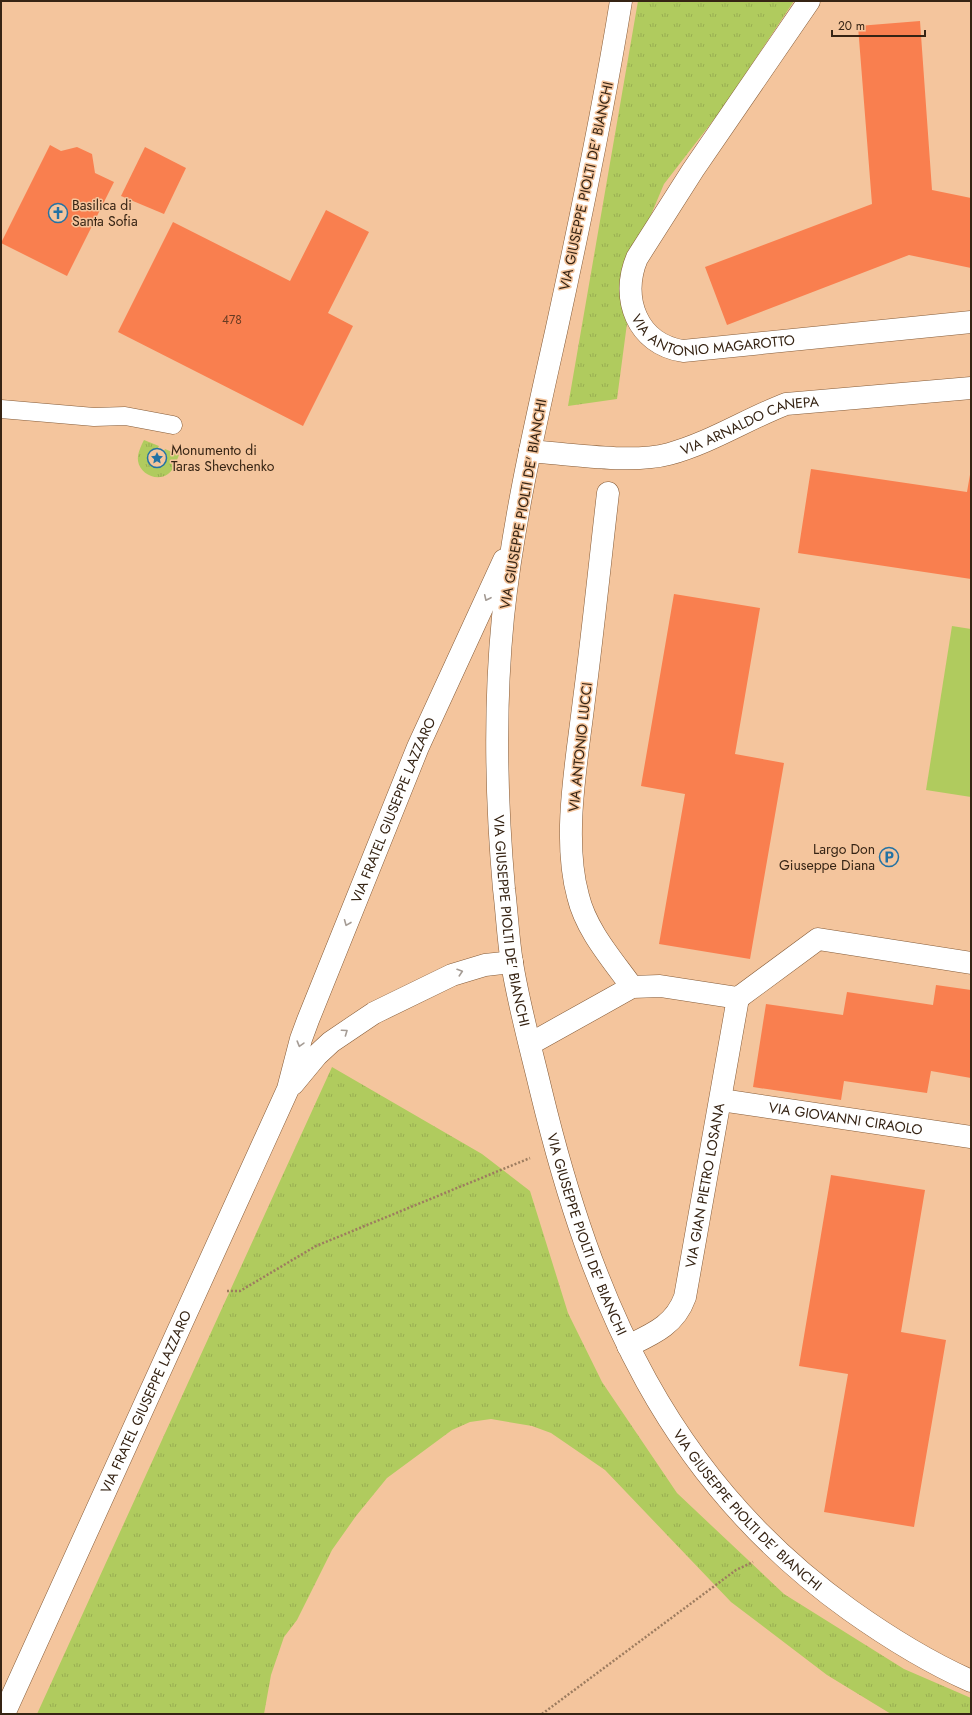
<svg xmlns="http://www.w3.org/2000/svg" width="972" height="1715" font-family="Jost,sans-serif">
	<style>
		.grass { fill: url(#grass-tufts) }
		.green { fill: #b0cb5e }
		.building { fill: #f97f4f }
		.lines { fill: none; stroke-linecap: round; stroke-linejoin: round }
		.service-casing { stroke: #855b37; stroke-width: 19 }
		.minor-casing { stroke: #855b37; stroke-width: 23 }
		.path { stroke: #9d7c5f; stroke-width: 2.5; stroke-dasharray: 2 2; stroke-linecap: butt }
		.service { stroke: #fff; stroke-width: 18 }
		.minor { stroke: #fff; stroke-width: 22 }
		.oneway { stroke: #a59c95 }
		.labels { text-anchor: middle; stroke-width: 3; stroke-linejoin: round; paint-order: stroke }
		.number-label { font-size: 12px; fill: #673b23 }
		.street-label { font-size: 14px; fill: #362414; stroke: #f4c59d }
		.poi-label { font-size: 14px; fill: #362414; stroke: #f4c59d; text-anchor: start }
	</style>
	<defs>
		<pattern id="grass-tufts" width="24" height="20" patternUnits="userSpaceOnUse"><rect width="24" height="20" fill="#b0cb5e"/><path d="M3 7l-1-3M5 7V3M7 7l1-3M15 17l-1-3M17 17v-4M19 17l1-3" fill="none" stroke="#98ae51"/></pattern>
	</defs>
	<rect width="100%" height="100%" fill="#f4c59d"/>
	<g class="grass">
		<path d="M638,1H794L722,109L664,184L637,248L617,399L568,406Z"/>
		<path d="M144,440L159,446L153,459L159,462L165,449L179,455C176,462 174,470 168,474C157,482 140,474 138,461C137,454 141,446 144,440Z"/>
		<path d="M332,1067L482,1154L530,1191L568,1313L602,1382L677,1493L784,1594L904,1669L971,1698V1714H891L827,1675L731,1602L605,1470L551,1433L532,1426L491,1419L470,1422L452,1430L387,1478L356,1516L332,1550L297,1620L284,1637L271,1675L264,1714H37Z"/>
	</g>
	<path class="green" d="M952,626L971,629V797L926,790Z"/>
	<g class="building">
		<path d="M920,21L932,190L971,198V268L909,255L727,325L705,267L872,204L858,26Z"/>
		<path d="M50,145L61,151L77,147L92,154L95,173L114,182L67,276L1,243Z"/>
		<path d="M145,147L186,168L164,214L121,196Z"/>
		<path d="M326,210L369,232L328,313L353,326L303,426L118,332L173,222L290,281Z"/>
		<path d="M811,469L967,492L971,469V579L798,553Z"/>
		<path d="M674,594L760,608L735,754L784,763L750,959L659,944L685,794L641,786Z"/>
		<path d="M936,985L971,990V1078L931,1071L927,1093L844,1081L841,1100L753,1087L766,1004L843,1015L847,992L933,1005Z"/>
		<path d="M831,1175L925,1190L901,1332L946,1340L914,1527L824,1512L848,1374L799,1366Z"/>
	</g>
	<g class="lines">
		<defs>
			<path id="service" d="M1,409L94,417L125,416L173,425"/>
			<g id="minor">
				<path id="s1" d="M621,1C603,112 580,222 556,332C535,426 513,521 503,617C494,708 496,798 504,889C507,913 508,939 512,963C519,1006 531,1049 541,1091C592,1302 668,1480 850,1610C888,1637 928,1662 971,1681"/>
				<path id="s2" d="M809,1L693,170L637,258C620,298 637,344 683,351L971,322"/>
				<path id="s3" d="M530,451C569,454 632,464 669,454C710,443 747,419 786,404L971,388"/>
				<path d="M608,493C600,562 593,631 584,700C577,760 562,838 578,896C586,930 612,959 632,987"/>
				<path d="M530,1044L632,987L660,986L738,998L818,939L971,963"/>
				<path d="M293,1084L317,1055L331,1042L374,1013L452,975L485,965L512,962"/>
				<path id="s4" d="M721,1100L971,1137"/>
				<path id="s5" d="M628,1346C653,1334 675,1325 685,1297L738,998"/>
				<path id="s6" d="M4,1714L288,1089L301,1039L308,1020L418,747L504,560"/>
			</g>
		</defs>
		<use href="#service" class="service-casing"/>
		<use href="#minor" class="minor-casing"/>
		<g class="path">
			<path d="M173,451L180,454"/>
			<path d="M227,1291H240L316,1246L530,1158"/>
			<path d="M542,1714L736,1570L753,1562"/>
		</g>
		<use href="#service" class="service"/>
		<use href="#minor" class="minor"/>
	</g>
	<defs><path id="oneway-chevron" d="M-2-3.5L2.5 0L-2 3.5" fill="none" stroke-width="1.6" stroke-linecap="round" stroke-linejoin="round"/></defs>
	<g class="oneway">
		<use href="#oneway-chevron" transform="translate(487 598) rotate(115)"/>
		<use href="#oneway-chevron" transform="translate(347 923) rotate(112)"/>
		<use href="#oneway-chevron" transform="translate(460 972) rotate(-18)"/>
		<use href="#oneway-chevron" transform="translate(345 1032) rotate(-35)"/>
		<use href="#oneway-chevron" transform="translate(300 1044) rotate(106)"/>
	</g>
	<defs>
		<symbol id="church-ring" viewBox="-11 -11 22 22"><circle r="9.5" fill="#f4c59d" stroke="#2372a4" stroke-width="1.5"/><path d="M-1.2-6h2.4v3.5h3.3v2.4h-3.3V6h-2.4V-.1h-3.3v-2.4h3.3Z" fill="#2372a4"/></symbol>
		<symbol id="sight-ring" viewBox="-11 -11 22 22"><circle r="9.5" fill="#f4c59d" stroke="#2372a4" stroke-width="1.5"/><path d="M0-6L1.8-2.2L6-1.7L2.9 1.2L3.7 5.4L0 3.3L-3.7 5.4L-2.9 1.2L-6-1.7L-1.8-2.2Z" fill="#2372a4"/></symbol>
		<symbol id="parking-ring" viewBox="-11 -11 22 22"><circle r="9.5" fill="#f4c59d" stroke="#2372a4" stroke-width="1.5"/><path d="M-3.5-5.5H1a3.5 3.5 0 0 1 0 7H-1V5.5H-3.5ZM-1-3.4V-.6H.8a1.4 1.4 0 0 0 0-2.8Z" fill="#2372a4"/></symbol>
	</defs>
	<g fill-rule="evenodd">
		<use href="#church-ring" x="47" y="202" width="22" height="22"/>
		<use href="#sight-ring" x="146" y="447" width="22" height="22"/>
		<use href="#parking-ring" x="878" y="846" width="22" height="22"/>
	</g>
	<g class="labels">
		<g class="number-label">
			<text x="232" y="324">478</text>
		</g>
		<g class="street-label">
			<text transform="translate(586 186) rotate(-78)" y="5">VIA GIUSEPPE PIOLTI DE' BIANCHI</text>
			<text dy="5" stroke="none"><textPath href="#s2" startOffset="455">VIA ANTONIO MAGAROTTO</textPath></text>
			<text dy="5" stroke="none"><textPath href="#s3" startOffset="226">VIA ARNALDO CANEPA</textPath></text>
			<text transform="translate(523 504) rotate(-80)" y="5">VIA GIUSEPPE PIOLTI DE' BIANCHI</text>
			<text transform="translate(580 747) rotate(-84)" y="5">VIA ANTONIO LUCCI</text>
			<text dy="5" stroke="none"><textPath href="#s6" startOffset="985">VIA FRATEL GIUSEPPE LAZZARO</textPath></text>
			<text dy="5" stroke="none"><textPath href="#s1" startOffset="932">VIA GIUSEPPE PIOLTI DE' BIANCHI</textPath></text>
			<text dy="5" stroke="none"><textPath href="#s4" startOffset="126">VIA GIOVANNI CIRAOLO</textPath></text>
			<text dy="5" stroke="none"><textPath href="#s5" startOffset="191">VIA GIAN PIETRO LOSANA</textPath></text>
			<text dy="5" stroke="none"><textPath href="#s1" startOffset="1256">VIA GIUSEPPE PIOLTI DE' BIANCHI</textPath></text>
			<text dy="5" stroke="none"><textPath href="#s6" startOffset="343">VIA FRATEL GIUSEPPE LAZZARO</textPath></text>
			<text dy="5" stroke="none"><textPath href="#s1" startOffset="1580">VIA GIUSEPPE PIOLTI DE' BIANCHI</textPath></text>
		</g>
		<g class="poi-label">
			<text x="72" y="210">Basilica di<tspan x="72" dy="16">Santa Sofia</tspan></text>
			<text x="171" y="455">Monumento di<tspan x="171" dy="16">Taras Shevchenko</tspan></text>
			<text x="875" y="854" text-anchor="end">Largo Don<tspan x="875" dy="16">Giuseppe Diana</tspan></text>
		</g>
	</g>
	<rect width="972" height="1715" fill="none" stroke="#362414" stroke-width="4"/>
	<path d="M832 30v6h93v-6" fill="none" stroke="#362414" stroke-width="2"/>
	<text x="838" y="30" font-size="12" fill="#362414" stroke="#f4c59d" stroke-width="3" paint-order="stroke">20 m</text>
</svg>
